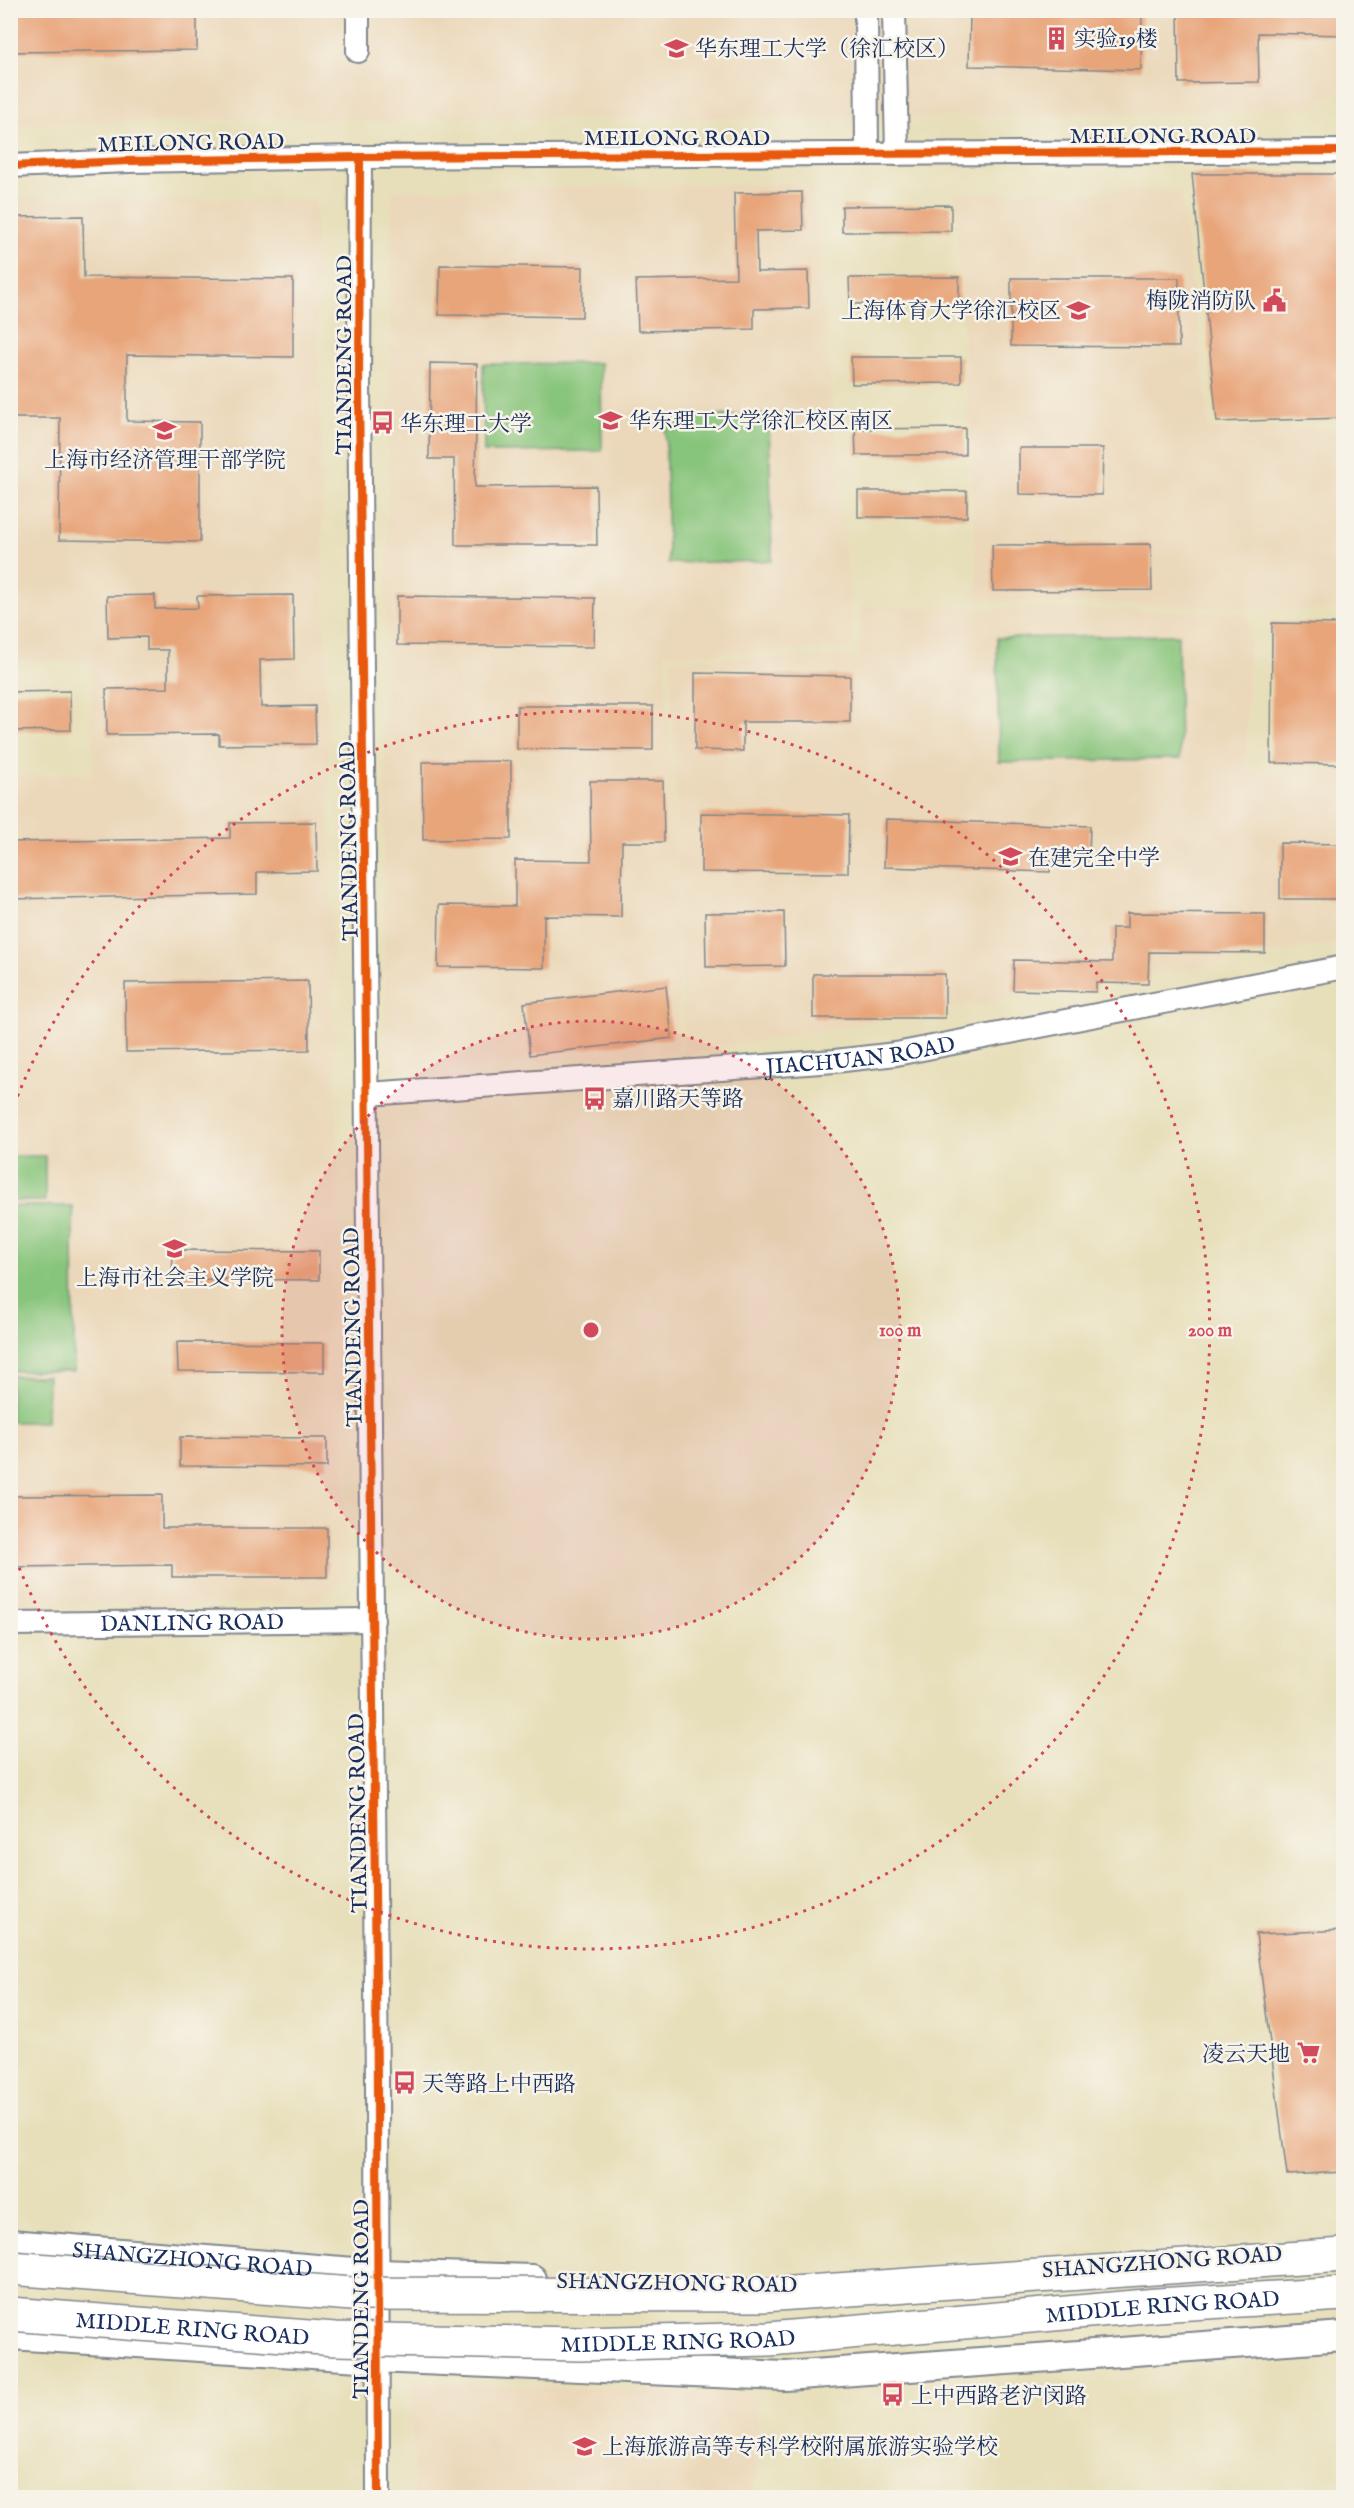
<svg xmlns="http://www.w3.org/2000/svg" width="1354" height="2508" font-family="'IM FELL English','Noto Serif SC',serif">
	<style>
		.built { fill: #ebd8ba }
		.green { fill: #88c57b; stroke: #527a6c; stroke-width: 1.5 }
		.building { fill: #e8a57a }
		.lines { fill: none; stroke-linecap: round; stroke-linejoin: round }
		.minor-casing { stroke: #81878c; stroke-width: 26 }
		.major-casing { stroke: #81878c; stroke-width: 32 }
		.minor { stroke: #fff; stroke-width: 22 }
		.major { stroke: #fff; stroke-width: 28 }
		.highway-bridge-casing { stroke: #81878c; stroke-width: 36; stroke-linecap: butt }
		.highway-bridge { stroke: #fff; stroke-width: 33 }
		.cycleway-casing { stroke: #f7f3e8; stroke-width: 11 }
		.cycleway { stroke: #e8590c; stroke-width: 8 }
		.ring { fill: none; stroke: #d1495b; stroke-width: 3; stroke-dasharray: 3 6 }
		.labels { text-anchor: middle; stroke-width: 5; stroke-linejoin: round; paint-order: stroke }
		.poi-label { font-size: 22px; fill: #1b2f5e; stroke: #f7f3e8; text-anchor: start }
		.street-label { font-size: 22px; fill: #1b2f5e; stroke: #f7f3e8 }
		.centre { fill: #d1495b; stroke: #f7f3e8; stroke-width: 3 }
		.ring-label { font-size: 18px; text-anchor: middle; font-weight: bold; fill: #d1495b; stroke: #f7f3e8; stroke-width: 5; stroke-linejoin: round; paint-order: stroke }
	</style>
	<rect width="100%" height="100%" fill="#f7f3e8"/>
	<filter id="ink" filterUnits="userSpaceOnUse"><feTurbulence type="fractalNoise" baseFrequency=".0167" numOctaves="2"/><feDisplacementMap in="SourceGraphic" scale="12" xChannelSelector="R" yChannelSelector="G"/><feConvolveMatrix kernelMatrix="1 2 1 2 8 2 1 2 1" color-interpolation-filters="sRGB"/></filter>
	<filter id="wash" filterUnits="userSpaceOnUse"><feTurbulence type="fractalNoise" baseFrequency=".008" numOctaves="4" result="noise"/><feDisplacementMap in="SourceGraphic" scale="24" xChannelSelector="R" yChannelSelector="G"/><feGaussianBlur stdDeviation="1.35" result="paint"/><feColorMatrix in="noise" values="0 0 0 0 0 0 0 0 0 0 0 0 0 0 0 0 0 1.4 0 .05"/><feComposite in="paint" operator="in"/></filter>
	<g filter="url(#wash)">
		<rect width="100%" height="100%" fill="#e7dfba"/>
		<g class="built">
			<path d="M10,11H1343V86L1307,109L883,118L432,117L383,121L267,117L11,125Z"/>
			<path d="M812,183L854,649L665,655L678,925V1053L388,1070L383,906L392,191Z"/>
			<path d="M1181,191L1210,429L1343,428V611L978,600L956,193Z"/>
			<path d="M11,199H315L347,1576L317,1602L11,1607L10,776L93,774L91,661H11Z"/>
			<path d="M861,607L1249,612L1246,772L1343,771V942L684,1054L670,659L860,656Z"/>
			<path d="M411,2382L757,2394L755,2497H414Z"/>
		</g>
		<g class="green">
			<path d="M601,363L602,451L484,452L483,364Z"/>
			<path d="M769,415L772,561L668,563L665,416Z"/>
			<path d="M1178,635L1180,759L999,762L997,638Z"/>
			<rect x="11" y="1156" width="34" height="45"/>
			<path d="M10,1206H73L74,1371H11Z"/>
			<path d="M11,1376H48L47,1422H11Z"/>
		</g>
		<g id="blocks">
			<g class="building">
				<path d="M10,10H197V50L10,52Z"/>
				<path d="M970,10H1142L1141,70L969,66Z"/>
				<path d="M1178,10H1344V35L1258,33L1259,82L1179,83Z"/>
				<path d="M1192,174H1336L1344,183V418L1217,422Z"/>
				<path d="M802,192L803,230L756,231L757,272L808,271L809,308L754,309V329L638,331L636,280L736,278L734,193Z"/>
				<path d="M951,205V231L842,232V206Z"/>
				<path d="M83,216L84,277L293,279V357L127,355V421L200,422V542L59,540L60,418H10L13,252H10V217Z"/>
				<path d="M440,265L583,267L582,317L439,315Z"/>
				<path d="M959,277V303L850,304L849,278Z"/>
				<path d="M1011,278H1179V347L1011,346Z"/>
				<path d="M851,357H961V383L852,384Z"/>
				<path d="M430,363L477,364L475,487L596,486L597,545H455L454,459H429Z"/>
				<path d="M965,428V455H856L855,429Z"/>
				<path d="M1019,448H1103L1102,495L1019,494Z"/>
				<rect x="858" y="491" width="109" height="26"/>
				<path d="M1151,544L1152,590L993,591L992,545Z"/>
				<path d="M155,595V609L198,608L197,596L293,595L294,659L260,660L261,707L315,706L316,744L219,745V734L107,735L106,689L168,688V650H147V637L108,638L107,596Z"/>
				<path d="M397,596L595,598L594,647L397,645Z"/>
				<path d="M1272,623L1344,624V764L1271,763Z"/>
				<path d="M695,673L850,676V722H743V751L695,750Z"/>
				<path d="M70,691L71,730L10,731V692Z"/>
				<path d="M517,706H653V750L517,749Z"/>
				<path d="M511,761V839L423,840L422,762Z"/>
				<path d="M590,781H663L664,842H622L621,917L544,916V968L438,967L439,905L515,906V860L591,861Z"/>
				<path d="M701,813L849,815L848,873L701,872Z"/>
				<path d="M886,819L1090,826L1089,860L1051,859L1050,872L884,867Z"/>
				<path d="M316,822L317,871L257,872V894L10,899V842L230,838V823Z"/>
				<path d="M1280,843L1344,844V899H1280Z"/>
				<path d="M784,912L785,966L706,967L705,913Z"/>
				<path d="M1127,913L1265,914V953L1149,952L1148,984L1096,983V992L1013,990L1014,960L1112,962V928H1127Z"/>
				<rect x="813" y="974" width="132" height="44"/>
				<path d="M308,981L309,1050L126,1052L125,983Z"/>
				<path d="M666,986L672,1038L530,1055L524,1003Z"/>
				<path d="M173,1250L319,1251V1280L172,1279Z"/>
				<path d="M177,1342L324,1343V1372L178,1371Z"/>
				<path d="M180,1437L327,1438V1467L180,1466Z"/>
				<path d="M162,1495V1528H327V1577H172V1565L10,1567V1496Z"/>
				<path d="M1344,1930V2172L1287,2175L1256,1934Z"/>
			</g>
		</g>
	</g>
	<g filter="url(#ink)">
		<use href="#blocks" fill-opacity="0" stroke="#81878c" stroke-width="1.5"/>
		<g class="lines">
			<defs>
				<g id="minor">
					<path d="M358,10V51"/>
					<path d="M866,10L867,154"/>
					<path d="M894,10L897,154"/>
					<path d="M360,157L359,388L377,2080L378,2498"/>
					<path d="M10,166L128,161L360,157L1344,151"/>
					<path id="s1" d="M368,1094L835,1061L896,1054L1344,967"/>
					<path id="s2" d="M10,1624L373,1620"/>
				</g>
				<g id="major">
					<path id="s3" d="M10,2244L379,2274L532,2279"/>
					<path d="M10,2335L376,2358L785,2376L1344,2336"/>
				</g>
			</defs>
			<use href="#minor" class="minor-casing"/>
			<use href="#major" class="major-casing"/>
			<use href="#minor" class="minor"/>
			<use href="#major" class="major"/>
			<defs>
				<g id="highway-bridge">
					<path d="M10,2268L352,2294L763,2295L1344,2255"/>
					<path id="s4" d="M10,2314L335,2339L580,2344L769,2339L1157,2305L1344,2294"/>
				</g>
			</defs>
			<use href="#highway-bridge" class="highway-bridge-casing"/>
			<use href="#highway-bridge" class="highway-bridge"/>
			<defs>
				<g id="cycleway">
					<path d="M360,157L359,388L377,2080L378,2498"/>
					<path d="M10,166L128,161L360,157L1344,151"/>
				</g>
			</defs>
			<use href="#cycleway" class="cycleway-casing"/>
			<use href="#cycleway" class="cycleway"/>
		</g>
	</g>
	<circle cx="591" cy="1330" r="309" fill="#d1495b" fill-opacity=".12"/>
	<g class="ring">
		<circle cx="591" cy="1330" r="309"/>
		<path d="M11 1113A619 619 0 1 1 11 1547"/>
	</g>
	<defs>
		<symbol id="building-bare" viewBox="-9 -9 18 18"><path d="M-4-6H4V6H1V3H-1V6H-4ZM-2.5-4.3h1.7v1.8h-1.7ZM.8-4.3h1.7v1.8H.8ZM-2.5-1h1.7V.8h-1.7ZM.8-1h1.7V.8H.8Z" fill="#d1495b" stroke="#f7f3e8" stroke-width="2.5" paint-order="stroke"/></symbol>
		<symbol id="university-bare" viewBox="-9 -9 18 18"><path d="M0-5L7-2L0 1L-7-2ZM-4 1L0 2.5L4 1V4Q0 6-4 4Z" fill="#d1495b" stroke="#f7f3e8" stroke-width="2.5" paint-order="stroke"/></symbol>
		<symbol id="civic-bare" viewBox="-9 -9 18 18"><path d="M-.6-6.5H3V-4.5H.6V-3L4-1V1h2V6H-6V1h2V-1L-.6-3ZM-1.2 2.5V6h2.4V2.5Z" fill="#d1495b" stroke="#f7f3e8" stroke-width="2.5" paint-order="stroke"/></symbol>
		<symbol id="school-bare" viewBox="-9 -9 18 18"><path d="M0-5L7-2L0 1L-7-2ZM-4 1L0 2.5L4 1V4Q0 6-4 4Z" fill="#d1495b" stroke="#f7f3e8" stroke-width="2.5" paint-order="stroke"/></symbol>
		<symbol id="bus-bare" viewBox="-9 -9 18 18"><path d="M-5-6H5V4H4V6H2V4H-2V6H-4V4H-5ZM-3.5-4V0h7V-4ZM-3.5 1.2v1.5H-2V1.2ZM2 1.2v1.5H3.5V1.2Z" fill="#d1495b" stroke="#f7f3e8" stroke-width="2.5" paint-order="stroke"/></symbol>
		<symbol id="supermarket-bare" viewBox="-9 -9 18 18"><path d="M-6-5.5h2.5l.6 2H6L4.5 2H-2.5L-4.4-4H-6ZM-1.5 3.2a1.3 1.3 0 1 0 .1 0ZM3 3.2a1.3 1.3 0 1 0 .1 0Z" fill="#d1495b" stroke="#f7f3e8" stroke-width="2.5" paint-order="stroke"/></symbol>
	</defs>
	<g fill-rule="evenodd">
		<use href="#building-bare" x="1040" y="22" width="33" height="33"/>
		<use href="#university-bare" x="660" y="32" width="33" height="33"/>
		<use href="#civic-bare" x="1258" y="284" width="33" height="33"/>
		<use href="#school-bare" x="1062" y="294" width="33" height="33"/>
		<use href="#university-bare" x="594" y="404" width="33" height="33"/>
		<use href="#bus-bare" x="366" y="406" width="33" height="33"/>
		<use href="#school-bare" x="148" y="414" width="33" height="33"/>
		<use href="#school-bare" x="994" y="840" width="33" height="33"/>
		<use href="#bus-bare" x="578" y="1082" width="33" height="33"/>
		<use href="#school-bare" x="158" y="1232" width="33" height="33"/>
		<use href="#supermarket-bare" x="1292" y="2036" width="33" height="33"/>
		<use href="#bus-bare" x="388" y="2066" width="33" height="33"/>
		<use href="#bus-bare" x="876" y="2378" width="33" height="33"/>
		<use href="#school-bare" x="568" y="2430" width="33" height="33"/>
	</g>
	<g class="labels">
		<g class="poi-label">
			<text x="1074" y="46">实验19楼</text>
			<text x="695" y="56">华东理工大学（徐汇校区）</text>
			<text x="1256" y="308" text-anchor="end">梅陇消防队</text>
			<text x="1061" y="318" text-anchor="end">上海体育大学徐汇校区</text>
			<text x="629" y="428">华东理工大学徐汇校区南区</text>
			<text x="400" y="431">华东理工大学</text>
			<text x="165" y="467" text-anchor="middle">上海市经济管理干部学院</text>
			<text x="1028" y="865">在建完全中学</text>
			<text x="612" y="1106">嘉川路天等路</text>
			<text x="175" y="1285" text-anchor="middle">上海市社会主义学院</text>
			<text x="1290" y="2061" text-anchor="end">凌云天地</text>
			<text x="422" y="2091">天等路上中西路</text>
			<text x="911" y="2403">上中西路老沪闵路</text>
			<text x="602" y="2454">上海旅游高等专科学校附属旅游实验学校</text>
		</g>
		<g class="street-label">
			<text x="1163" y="143">MEILONG ROAD</text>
			<text x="677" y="145">MEILONG ROAD</text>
			<text transform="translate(191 142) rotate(-1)" y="8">MEILONG ROAD</text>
			<text transform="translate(343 355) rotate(-90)" y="8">TIANDENG ROAD</text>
			<text transform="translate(348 841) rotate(-91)" y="8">TIANDENG ROAD</text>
			<text dy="8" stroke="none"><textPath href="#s1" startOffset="494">JIACHUAN ROAD</textPath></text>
			<text transform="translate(352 1327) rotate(-91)" y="8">TIANDENG ROAD</text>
			<text dy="8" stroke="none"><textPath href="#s2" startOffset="182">DANLING ROAD</textPath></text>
			<text transform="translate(357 1813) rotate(-91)" y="8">TIANDENG ROAD</text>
			<text dy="8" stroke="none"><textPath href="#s3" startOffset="183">SHANGZHONG ROAD</textPath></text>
			<text transform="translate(1162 2261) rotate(-4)" y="8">SHANGZHONG ROAD</text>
			<text transform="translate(677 2282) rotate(1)" y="8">SHANGZHONG ROAD</text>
			<text transform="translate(360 2299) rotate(-90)" y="8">TIANDENG ROAD</text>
			<text dy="8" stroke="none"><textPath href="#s4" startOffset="1155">MIDDLE RING ROAD</textPath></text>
			<text dy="8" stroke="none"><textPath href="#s4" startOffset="183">MIDDLE RING ROAD</textPath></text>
			<text dy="8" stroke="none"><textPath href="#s4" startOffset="669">MIDDLE RING ROAD</textPath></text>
		</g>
	</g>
	<circle cx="591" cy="1330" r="9" class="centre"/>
	<g class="ring-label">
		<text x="900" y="1336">100 m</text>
		<text x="1210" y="1336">200 m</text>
	</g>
	<rect width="1354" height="2508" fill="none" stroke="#f7f3e8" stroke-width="36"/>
</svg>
